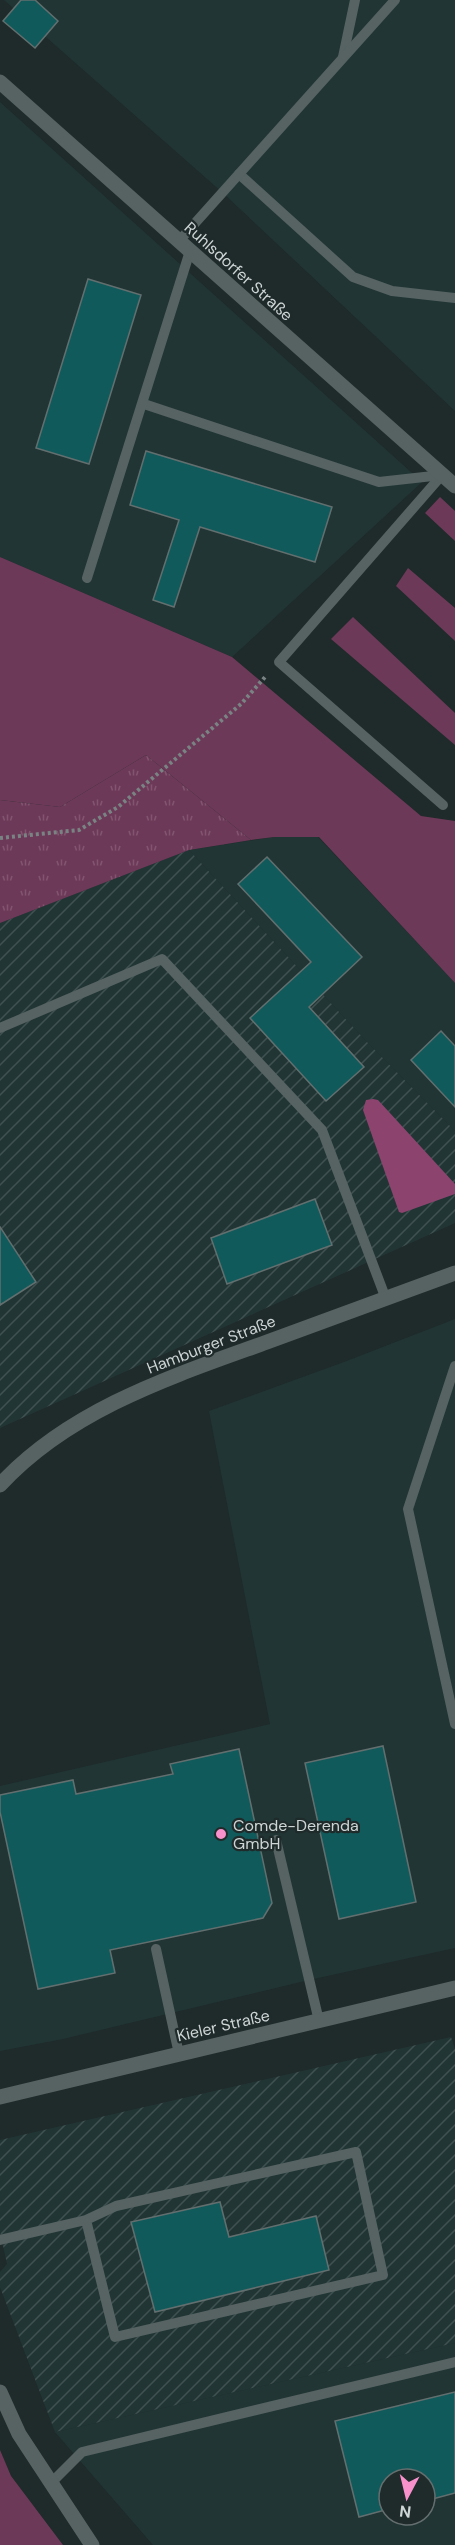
<svg xmlns="http://www.w3.org/2000/svg" width="455" height="2545" font-family="'DM Sans',sans-serif">
	<style>
		.built { fill: #213535; fill-rule: evenodd }
		.industrial { fill: url(#industrial-furrows) }
		.grass { fill: #6d3958 }
		.park { fill: url(#park-tufts) }
		.water { fill: #8c446f }
		.building { fill: #115a5b; stroke: #636f6f; stroke-width: 1.5 }
		.lines { fill: none; stroke-linecap: round; stroke-linejoin: round }
		.path { stroke: #7a8383; stroke-width: 4; stroke-dasharray: 3 3; stroke-linecap: butt }
		.lane { stroke: #566362; stroke-width: 10 }
		.street { stroke: #566362; stroke-width: 15 }
		.secondary { stroke: #566362; stroke-width: 15 }
		.poi-dot { fill: #f890cc; stroke: #1f2a2a; stroke-width: 2 }
		.labels { text-anchor: middle; stroke-width: 4.5; stroke-linejoin: round; paint-order: stroke }
		.street-label { font-size: 16px; fill: #ced5d5; stroke: #1f2a2a }
		.poi-label { font-size: 16px; fill: #ced5d5; stroke: #1f2a2a; text-anchor: start }
	</style>
	<defs>
		<pattern id="industrial-furrows" width="10" height="10" patternUnits="userSpaceOnUse" patternTransform="scale(1.5)"><rect width="10" height="10" fill="#213535"/><path d="M-1 1l2-2M0 10L10 0M9 11l2-2" fill="none" stroke="#405151"/></pattern>
		<pattern id="park-tufts" width="24" height="20" patternUnits="userSpaceOnUse" patternTransform="scale(1.5)"><rect width="24" height="20" fill="#6d3958"/><path d="M3 7l-1-3M5 7V3M7 7l1-3M15 17l-1-3M17 17v-4M19 17l1-3" fill="none" stroke="#81556f"/></pattern>
	</defs>
	<rect width="100%" height="100%" fill="#1f2a2a"/>
	<g class="built">
		<path d="M4,0H455V411L223,193Z"/>
		<path d="M0,102L422,482L232,657L0,557Z"/>
		<path d="M274,837H318L455,983V1131L366,1041L189,850Z"/>
		<path d="M455,1319V1948L309,1980L63,2039L0,2051V1786L270,1724L209,1411L344,1362Z"/>
		<path d="M455,2343V2545H153L55,2432ZM389,2479H425V2515H389Z"/>
	</g>
	<g class="industrial">
		<path d="M189,850L366,1041L455,1131V1223L0,1428V923Z"/>
		<path d="M451,2037L455,2049V2343L55,2432L0,2287V2272L7,2264L0,2232V2140Z"/>
	</g>
	<g class="grass">
		<path d="M440,497L455,511V541L425,513Z"/>
		<path d="M0,557L232,657L421,816L455,821V983L319,837H274L251,840L146,755L60,807L0,800Z"/>
		<path d="M408,568L455,608V641L396,586Z"/>
		<path d="M353,617L455,713V745L331,639Z"/>
		<path d="M0,2450L11,2476L63,2545H0Z"/>
	</g>
	<path class="park" d="M146,755L251,840L189,850L0,923V800L60,807Z"/>
	<path class="water" d="M373,1099L378,1100L455,1184V1194L402,1213L399,1212L363,1110L366,1100Z"/>
	<g class="building">
		<path d="M21,0H35L58,21L35,48L3,21Z"/>
		<path d="M88,279L141,295L89,464L36,448Z"/>
		<path d="M146,451L332,507L315,562L200,527L174,607L153,600L179,520L130,505Z"/>
		<path d="M267,857L362,957L309,1007L364,1067L326,1101L250,1018L311,962L238,884Z"/>
		<path d="M441,1031L455,1046V1107L411,1060Z"/>
		<path d="M315,1199L332,1245L227,1284L211,1238Z"/>
		<path d="M0,1227L36,1282L0,1305Z"/>
		<path d="M383,1746L416,1902L339,1919L305,1763Z"/>
		<path d="M239,1749L272,1903L263,1918L110,1950L115,1973L38,1989L0,1812V1795L73,1780L76,1794L173,1774L170,1764Z"/>
		<path d="M220,2202L229,2237L316,2216L329,2270L155,2312L131,2222Z"/>
		<path d="M455,2392V2493L425,2501V2479H389V2509L359,2517L335,2421Z"/>
	</g>
	<g class="lines">
		<path class="path" d="M0,838L79,830L118,807L241,704L266,676"/>
		<g class="lane">
			<path d="M343,57L355,0"/>
			<path d="M239,174L353,277L392,291L455,298"/>
			<path d="M179,241L395,0"/>
			<path d="M144,404L379,482L442,475"/>
			<path d="M442,475L279,662L443,805"/>
			<path d="M87,578L190,251"/>
			<path d="M0,1028L162,959L322,1130L386,1299"/>
			<path d="M455,1366L408,1509L455,1724"/>
			<path d="M276,1840L319,2021"/>
			<path d="M156,1949L179,2054"/>
			<path d="M0,2240L86,2220L116,2206L356,2152L383,2275L115,2337L86,2220"/>
			<path d="M50,2484L82,2452L455,2362"/>
		</g>
		<g class="street">
			<path d="M0,1485C70,1409 173,1376 267,1342C330,1319 392,1296 455,1273"/>
			<path d="M0,2097L455,1988"/>
			<path d="M0,2392L19,2434L92,2545"/>
		</g>
		<path class="secondary" d="M0,82L455,486"/>
	</g>
	<circle class="poi-dot" cx="221" cy="1834" r="6"/>
	<g class="labels">
		<g class="street-label">
			<text transform="translate(239 271) rotate(42)" y="6">Ruhlsdorfer Straße</text>
			<text transform="translate(211 1344) rotate(-21)" y="6">Hamburger Straße</text>
			<text transform="translate(223 2025) rotate(-13)" y="6">Kieler Straße</text>
		</g>
		<g class="poi-label">
			<text x="233" y="1831">Comde-Derenda<tspan x="233" dy="18">GmbH</tspan></text>
		</g>
	</g>
	<g transform="translate(407 2497) rotate(187)"><circle r="28" fill="#1f2a2a" stroke="#656e6e" stroke-width="1.5"/>
	<path d="M0-4.5L10 22L0 15L-10 22Z" fill="#f890cc"/>
	<text y="-9" font-size="16" font-weight="bold" text-anchor="middle" fill="#ced5d5">N</text>
	</g>
</svg>
